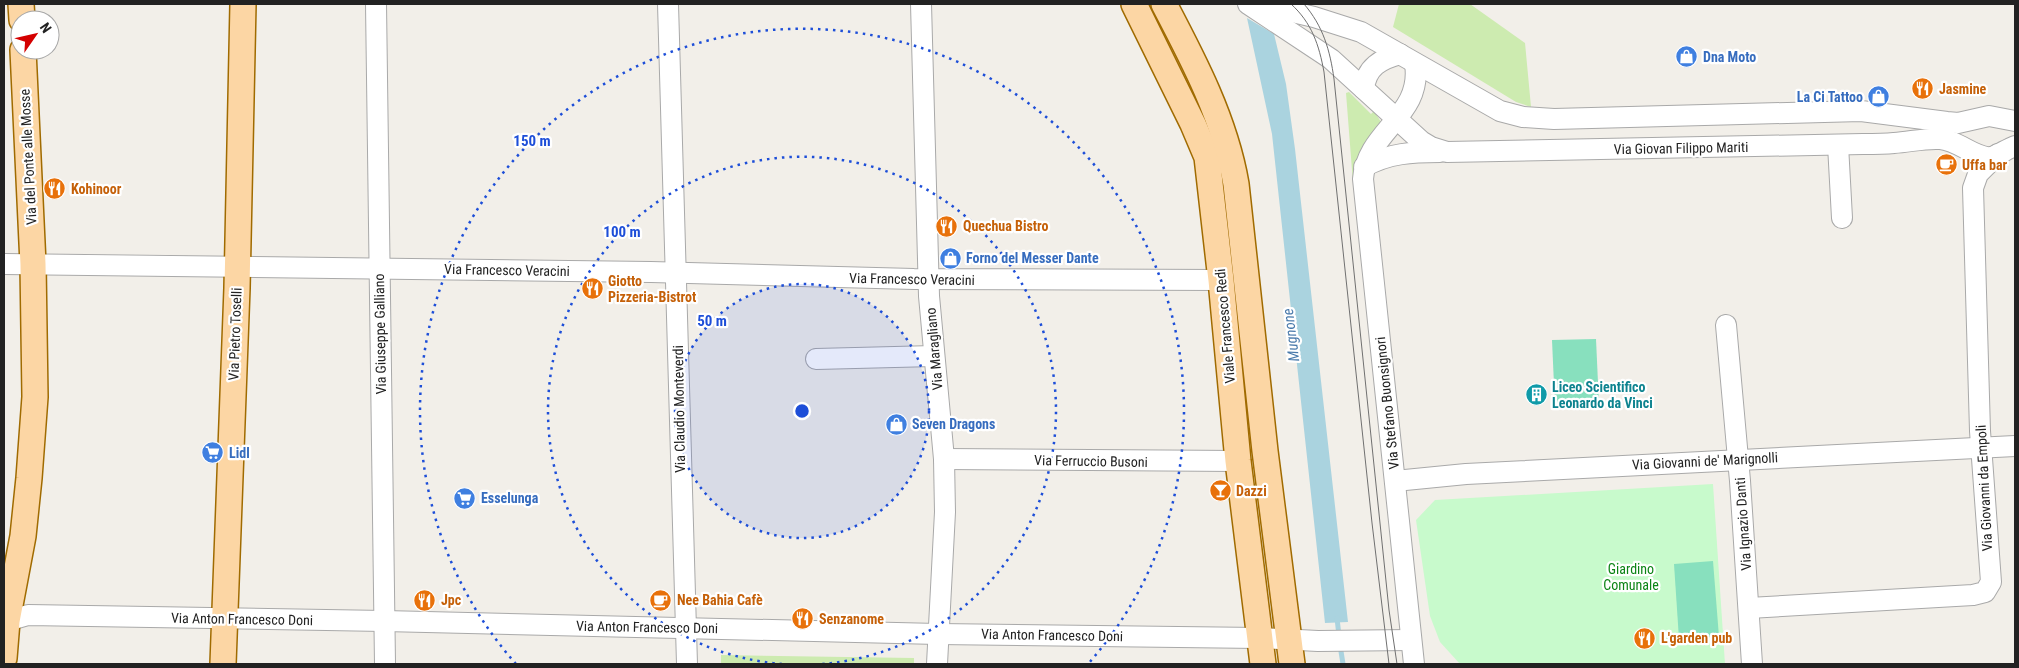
<svg xmlns="http://www.w3.org/2000/svg" width="2019" height="668" font-family="'Roboto Condensed',sans-serif">
	<style>
		.grass { fill: #cdebb0 }
		.park { fill: #c8facc }
		.pitch { fill: #88e0be }
		.water { fill: #aad3df }
		.lines { fill: none; stroke-linecap: round; stroke-linejoin: round }
		.stream { stroke: #aad3df; stroke-width: 5 }
		.minor-casing { stroke: #a9a9a9; stroke-width: 22 }
		.major-casing { stroke: #a06b00; stroke-width: 28 }
		.minor { stroke: #fff; stroke-width: 20 }
		.major { stroke: #fcd6a4; stroke-width: 25 }
		.tram { stroke: #707070; stroke-width: 1 }
		.ring { fill: none; stroke: #1d4ed8; stroke-width: 2.5; stroke-dasharray: 2.5 5 }
		.labels { text-anchor: middle; stroke-width: 4.5; stroke-linejoin: round; paint-order: stroke }
		.shop-label { font-size: 14px; font-weight: bold; fill: #366cbe; stroke: #fff; text-anchor: start }
		.food-label { font-size: 14px; font-weight: bold; fill: #c56008; stroke: #fff; text-anchor: start }
		.street-label { font-size: 14px; fill: #222; stroke: #fff }
		.culture-label { font-size: 14px; font-weight: bold; fill: #0d838f; stroke: #fff; text-anchor: start }
		.park-label { font-size: 14px; fill: #0c8416; stroke: #fff }
		.water-label { font-size: 15px; font-style: italic; fill: #4a7aab; stroke: #fff }
		.centre { fill: #1d4ed8; stroke: #fff; stroke-width: 2.5 }
		.ring-label { font-size: 15px; text-anchor: middle; font-weight: bold; fill: #1d4ed8; stroke: #fff; stroke-width: 4.5; stroke-linejoin: round; paint-order: stroke }
	</style>
	<rect width="100%" height="100%" fill="#f2efe9"/>
	<g class="grass">
		<path d="M1399,4H1470L1525,43L1531,107L1516,102L1393,27Z"/>
		<path d="M1349,92L1371,114L1374,111L1381,122C1379,131 1369,136 1364,144C1357,156 1356,170 1353,183L1346,93Z"/>
		<path d="M721,655L914,658V664H721Z"/>
	</g>
	<path class="park" d="M1713,484L1725,664H1460L1440,642L1430,616L1416,520L1435,500Z"/>
	<g class="pitch">
		<path d="M1596,339L1599,405L1555,407L1552,340Z"/>
		<path d="M1713,561L1719,637L1679,639L1674,564Z"/>
	</g>
	<path class="water" d="M1247,18L1274,34L1286,84L1295,149L1348,622L1325,623L1272,134Z"/>
	<g class="lines">
		<g class="stream">
			<path d="M1337,618L1339,636"/>
			<path d="M1340,645L1343,664"/>
		</g>
		<defs>
			<g id="minor">
				<path d="M376,4L385,664"/>
				<path d="M668,4L687,664"/>
				<path d="M921,4L929,296L944,459L945,512L937,664"/>
				<path d="M1248,4L1331,59L1421,141L1431,147L1447,152L1863,144C1873,144 1884,144 1894,143C1910,142 1924,138 1940,139C1958,140 1976,159 1991,157C1997,156 2007,149 2015,146"/>
				<path d="M1259,4L1314,17L1361,32L1500,111L1523,117L1554,119L1861,111L1947,122L1958,123L1989,116L2015,121"/>
				<path d="M1364,89C1366,67 1381,59 1400,54"/>
				<path d="M1838,145L1842,218"/>
				<path d="M1364,167C1388,153 1413,152 1440,152"/>
				<path d="M4,264L651,272L914,279L1221,280"/>
				<path d="M1726,325L1740,481L1752,664"/>
				<path d="M816,359L934,356"/>
				<path d="M944,459L1238,461"/>
				<path d="M1395,481L1466,474L2015,446"/>
				<path d="M1749,608L1973,595L1985,592L1991,582L1980,431L1973,188L1978,174L1998,154"/>
				<path d="M4,622L28,615L384,621L938,634L1259,638L1318,641L1411,640"/>
				<path d="M1414,664L1363,179C1367,130 1423,116 1415,64"/>
			</g>
			<g id="major">
				<path d="M21,4L22,20"/>
				<path d="M1134,4L1193,124L1207,157L1221,280L1238,461L1263,664"/>
				<path d="M1164,4C1194,61 1225,120 1236,184L1265,451L1292,664"/>
				<path d="M4,658L7,621L23,536L29,478L35,397L33,264L23,50"/>
				<path d="M223,664L237,288L243,4"/>
			</g>
		</defs>
		<use href="#minor" class="minor-casing"/>
		<use href="#major" class="major-casing"/>
		<use href="#minor" class="minor"/>
		<use href="#major" class="major"/>
		<g class="tram">
			<path d="M1291,4C1312,23 1319,45 1324,72L1372,523L1389,664"/>
			<path d="M1304,4C1323,26 1330,50 1334,79L1389,610L1397,664"/>
		</g>
	</g>
	<circle cx="802" cy="411" r="127" fill="#1d4ed8" fill-opacity=".12"/>
	<g class="ring">
		<circle cx="802" cy="411" r="127"/>
		<path d="M782 664A254 254 0 1 1 822 664"/>
		<path d="M516 664A382 382 0 1 1 1088 664"/>
	</g>
	<defs>
		<symbol id="shop-disc" viewBox="-11 -11 22 22"><circle r="9.5" fill="#3f7fe0" stroke="#fff"/><path d="M-5-2.5h2.3a2.7 3.5 0 0 1 5.4 0H5L5.5 6h-11ZM-1.5-2.5h3a1.5 2.3 0 0 0-3 0Z" fill="#fff"/></symbol>
		<symbol id="restaurant-disc" viewBox="-11 -11 22 22"><circle r="9.5" fill="#e8710a" stroke="#fff"/><path d="M-5-6h1v4h1v-4h1v4h1v-4h1v5L-1.5 .5V6h-2V.5L-5-1ZM5-6V6H3V1.5H1.5Q1.5-4 5-6Z" fill="#fff"/></symbol>
		<symbol id="cafe-disc" viewBox="-11 -11 22 22"><circle r="9.5" fill="#e8710a" stroke="#fff"/><path d="M-5.5-4.5H6V0H3Q3 3.5 0 3.5H-2.5Q-5.5 3.5-5.5 0ZM3-3.2v2h1.7v-2ZM-6 4.5H4V6H-6Z" fill="#fff"/></symbol>
		<symbol id="building-disc" viewBox="-11 -11 22 22"><circle r="9.5" fill="#0f9aa8" stroke="#fff"/><path d="M-4-6H4V6H1V3H-1V6H-4ZM-2.5-4.3h1.7v1.8h-1.7ZM.8-4.3h1.7v1.8H.8ZM-2.5-1h1.7V.8h-1.7ZM.8-1h1.7V.8H.8Z" fill="#fff"/></symbol>
		<symbol id="supermarket-disc" viewBox="-11 -11 22 22"><circle r="9.5" fill="#3f7fe0" stroke="#fff"/><path d="M-6-5.5h2.5l.6 2H6L4.5 2H-2.5L-4.4-4H-6ZM-1.5 3.2a1.3 1.3 0 1 0 .1 0ZM3 3.2a1.3 1.3 0 1 0 .1 0Z" fill="#fff"/></symbol>
		<symbol id="bar-disc" viewBox="-11 -11 22 22"><circle r="9.5" fill="#e8710a" stroke="#fff"/><path d="M-6-5H6L.8 .8V4.5H3.5V6h-7V4.5H-.8V.8Z" fill="#fff"/></symbol>
	</defs>
	<g fill-rule="evenodd">
		<use href="#shop-disc" x="1674" y="44" width="25" height="25"/>
		<use href="#restaurant-disc" x="1910" y="76" width="25" height="25"/>
		<use href="#shop-disc" x="1866" y="84" width="25" height="25"/>
		<use href="#cafe-disc" x="1934" y="152" width="25" height="25"/>
		<use href="#restaurant-disc" x="42" y="176" width="25" height="25"/>
		<use href="#restaurant-disc" x="934" y="214" width="25" height="25"/>
		<use href="#shop-disc" x="938" y="246" width="25" height="25"/>
		<use href="#restaurant-disc" x="580" y="276" width="25" height="25"/>
		<use href="#building-disc" x="1524" y="382" width="25" height="25"/>
		<use href="#shop-disc" x="884" y="412" width="25" height="25"/>
		<use href="#supermarket-disc" x="200" y="440" width="25" height="25"/>
		<use href="#bar-disc" x="1208" y="478" width="25" height="25"/>
		<use href="#supermarket-disc" x="452" y="486" width="25" height="25"/>
		<use href="#restaurant-disc" x="412" y="588" width="25" height="25"/>
		<use href="#cafe-disc" x="648" y="588" width="25" height="25"/>
		<use href="#restaurant-disc" x="790" y="606" width="25" height="25"/>
		<use href="#restaurant-disc" x="1632" y="626" width="25" height="25"/>
	</g>
	<g class="labels">
		<g class="shop-label">
			<text x="1703" y="62">Dna Moto</text>
			<text x="1863" y="102" text-anchor="end">La Ci Tattoo</text>
			<text x="966" y="263">Forno del Messer Dante</text>
			<text x="912" y="429">Seven Dragons</text>
			<text x="229" y="458">Lidl</text>
			<text x="481" y="503">Esselunga</text>
		</g>
		<g class="food-label">
			<text x="1939" y="94">Jasmine</text>
			<text x="1962" y="170">Uffa bar</text>
			<text x="71" y="194">Kohinoor</text>
			<text x="963" y="231">Quechua Bistro</text>
			<text x="608" y="286">Giotto<tspan x="608" dy="16">Pizzeria-Bistrot</tspan></text>
			<text x="1236" y="496">Dazzi</text>
			<text x="441" y="605">Jpc</text>
			<text x="677" y="605">Nee Bahia Cafè</text>
			<text x="819" y="624">Senzanome</text>
			<text x="1661" y="643">L'garden pub</text>
		</g>
		<g class="street-label">
			<text transform="translate(1681 148) rotate(-1)" y="5">Via Giovan Filippo Mariti</text>
			<text transform="translate(28 157) rotate(-93)" y="5">Via del Ponte alle Mosse</text>
			<text transform="translate(507 270) rotate(1)" y="5">Via Francesco Veracini</text>
			<text transform="translate(912 279) rotate(1)" y="5">Via Francesco Veracini</text>
			<text transform="translate(1225 326) rotate(-95)" y="5">Viale Francesco Redi</text>
			<text transform="translate(235 334) rotate(-88)" y="5">Via Pietro Toselli</text>
			<text transform="translate(380 334) rotate(-91)" y="5">Via Giuseppe Galliano</text>
			<text transform="translate(934 349) rotate(-95)" y="5">Via Maragliano</text>
			<text transform="translate(1387 403) rotate(-96)" y="5">Via Stefano Buonsignori</text>
			<text transform="translate(679 409) rotate(-91)" y="5">Via Claudio Monteverdi</text>
			<text transform="translate(1091 461) rotate(1)" y="5">Via Ferruccio Busoni</text>
			<text transform="translate(1705 461) rotate(-3)" y="5">Via Giovanni de' Marignolli</text>
			<text transform="translate(1984 488) rotate(-93)" y="5">Via Giovanni da Empoli</text>
			<text transform="translate(1743 524) rotate(-94)" y="5">Via Ignazio Danti</text>
			<text transform="translate(242 619) rotate(1)" y="5">Via Anton Francesco Doni</text>
			<text transform="translate(647 627) rotate(1)" y="5">Via Anton Francesco Doni</text>
			<text transform="translate(1052 635) rotate(1)" y="5">Via Anton Francesco Doni</text>
		</g>
		<g class="culture-label">
			<text x="1552" y="392">Liceo Scientifico<tspan x="1552" dy="16">Leonardo da Vinci</tspan></text>
		</g>
		<g class="park-label">
			<text x="1631" y="574">Giardino<tspan x="1631" dy="16">Comunale</tspan></text>
		</g>
		<g class="water-label">
			<text transform="translate(1291 335) rotate(-97)" y="5">Mugnone</text>
		</g>
	</g>
	<circle cx="802" cy="411" r="8" class="centre"/>
	<g class="ring-label">
		<text x="532" y="146">150 m</text>
		<text x="622" y="237">100 m</text>
		<text x="712" y="326">50 m</text>
	</g>
	<rect width="2019" height="668" fill="none" stroke="#222222" stroke-width="10"/>
	<g transform="translate(35 35) rotate(56)"><circle r="24" fill="#ffffff" stroke="#a7a7a7"/>
	<path d="M0-4L9 19L0 12L-9 19Z" fill="#d40000"/>
	<text y="-8" font-size="14" font-weight="bold" text-anchor="middle" fill="#222222">N</text>
	</g>
</svg>
